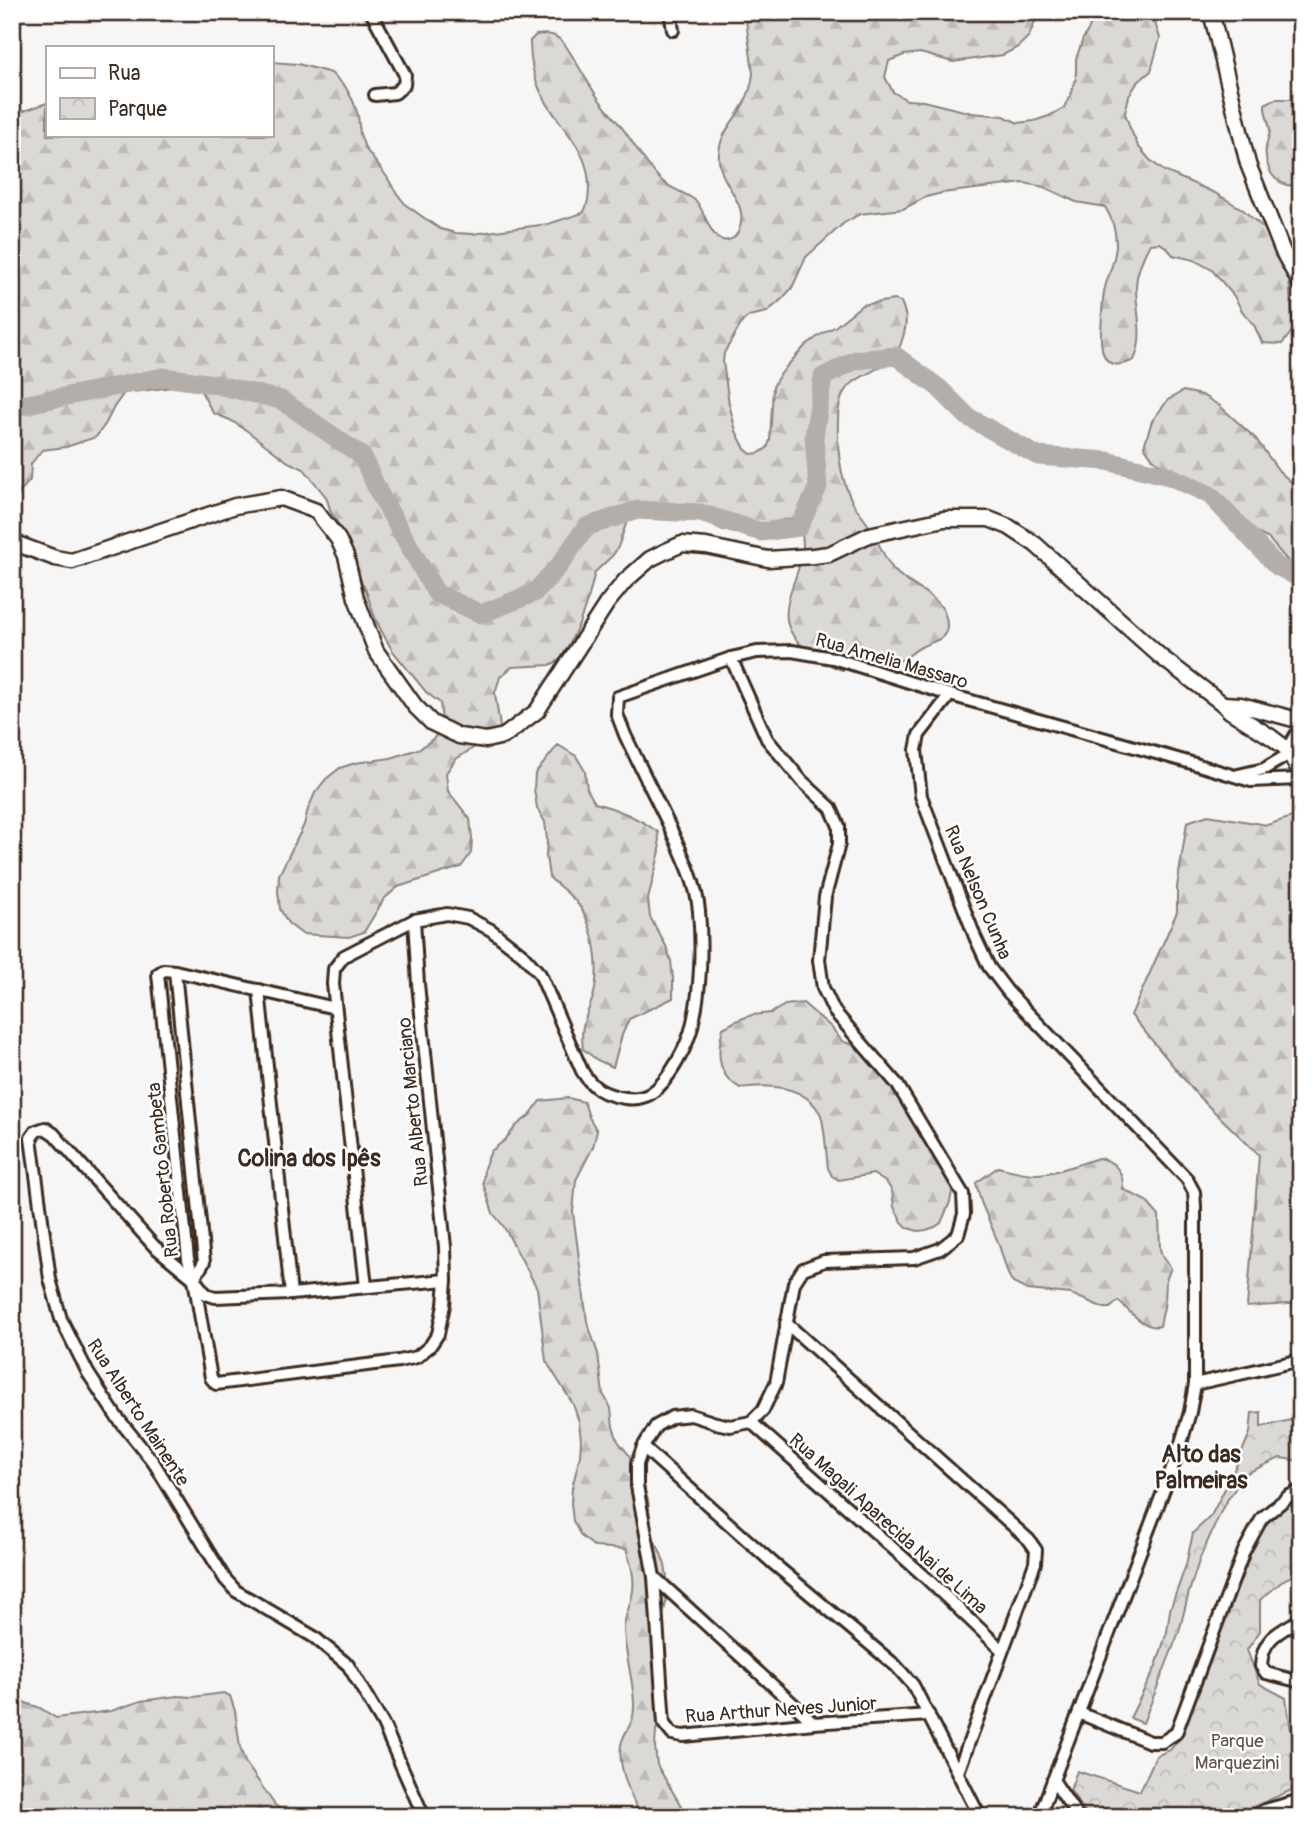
<svg xmlns="http://www.w3.org/2000/svg" width="1313" height="1829" font-family="Pangolin,sans-serif">
	<style>
		.forest { fill: url(#forest-firs); stroke: #8b827a; stroke-width: 2 }
		.park { fill: url(#park-crowns); stroke: #8b827a; stroke-width: 2 }
		.lines { fill: none; stroke-linecap: round; stroke-linejoin: round }
		.river { stroke: #b4aeaa; stroke-width: 19 }
		.minor-casing { stroke: #3b2a1e; stroke-width: 16 }
		.tertiary-casing { stroke: #3b2a1e; stroke-width: 19 }
		.minor { stroke: #fff; stroke-width: 10 }
		.tertiary { stroke: #fff; stroke-width: 14 }
		.labels { text-anchor: middle; stroke-width: 5; stroke-linejoin: round; paint-order: stroke }
		.street-label { font-size: 19px; fill: #3b2a1e; stroke: #fff }
		.park-label { font-size: 19px; fill: #63564c; stroke: #fff }
		.quarter-label { font-size: 23px; font-weight: bold; fill: #3b2a1e; stroke: #fff }
	</style>
	<defs>
		<pattern id="forest-firs" width="22" height="20" patternUnits="userSpaceOnUse" patternTransform="scale(1.75)"><rect width="22" height="20" fill="#dbd9d6"/><path d="M5 1l3.5 6h-7zM16 11l3.5 6h-7z" fill="#bdbab7"/></pattern>
		<pattern id="park-crowns" width="20" height="18" patternUnits="userSpaceOnUse" patternTransform="scale(1.75)"><rect width="20" height="18" fill="#dbd9d6"/><path d="M2 6a3 3 0 1 1 6 0M12 15a3 3 0 1 1 6 0" fill="none" stroke="#bdbab7"/></pattern>
	</defs>
	<rect width="100%" height="100%" fill="#f7f6f6"/>
	<filter id="ink" filterUnits="userSpaceOnUse"><feTurbulence type="fractalNoise" baseFrequency=".0143" numOctaves="2"/><feDisplacementMap in="SourceGraphic" scale="14" xChannelSelector="R" yChannelSelector="G"/><feConvolveMatrix kernelMatrix="1 2 1 2 8 2 1 2 1" color-interpolation-filters="sRGB"/></filter>
	<g filter="url(#ink)">
		<g class="forest">
			<path d="M742,12H1039L1029,36L1018,47L1003,55L953,62L920,53L904,55L889,61L885,77L893,92L907,100L923,101L972,113L1004,116L1018,123L1034,121L1049,116L1064,108L1071,94L1076,78V59L1083,39L1091,25L1106,13L1115,12H1140L1154,20L1160,38L1151,71L1137,83L1129,96L1125,113L1130,128L1138,146L1150,160L1164,171L1215,193L1242,209L1267,231L1284,264L1289,279L1293,330L1282,344L1262,343L1254,325L1242,311L1234,296L1212,270L1194,260L1173,255L1167,248L1160,243L1150,244C1143,256 1136,274 1136,287C1136,313 1145,336 1134,360C1106,373 1100,356 1101,331C1102,317 1102,305 1104,292C1107,276 1116,261 1116,244C1116,231 1112,218 1105,207L1076,202L1044,187L1024,183L942,193L926,197L903,209L860,214L844,223L806,257L792,288L782,299L767,312L749,316L743,321L724,353L723,362L729,404L736,431L745,449L751,454L759,453L767,448L770,440L773,387L777,379L787,366L806,345L820,335L836,326L862,305L894,300L901,302C907,315 907,324 903,337C901,344 899,351 894,357C882,370 851,377 843,394C840,401 838,412 838,420C837,446 840,479 853,503C860,515 871,526 876,538C881,549 886,561 894,570C910,589 947,595 947,625C947,641 932,641 921,647C913,651 908,658 899,661C882,668 860,667 842,670C829,666 820,658 809,651C751,611 828,562 794,518L778,521L763,530L735,533L723,530L706,522L672,503L647,507L639,511L631,517L626,524L618,547L613,555L595,572L589,596L579,624L564,655L558,661L550,665L512,667L500,677L495,693L500,727L499,732L456,759L446,773L448,791L470,819L472,838L471,853L461,867L398,887L384,899L364,932L349,937L302,934L288,923L280,909L278,891L279,875L304,825L308,809L315,793L326,779L340,768L355,763L391,758L421,748L435,737L442,721L440,703L426,692L392,650L376,621L366,591L350,559L339,526L331,512L326,497L304,469L288,462L246,430L230,420L213,413L197,384L124,393L114,407L106,423L96,437L66,447L42,450L31,464L30,480L19,493L15,509L12,510V115L47,103V135H271V62L298,64L331,73L345,86L353,101L358,115L360,134L365,148L387,177L395,191L406,205L440,229L456,233L472,234L548,224L583,213C588,206 589,197 589,187C589,144 555,126 539,88C532,73 530,57 530,41L536,35C549,33 557,34 566,46C576,62 586,79 596,95C605,109 617,120 626,133C637,149 647,166 661,180C671,190 688,193 697,202C705,212 712,245 728,240C733,239 737,235 739,230C750,204 721,185 719,161C717,135 733,124 744,103C749,94 752,84 753,73L746,20Z"/>
			<path d="M1275,99H1291L1301,102V186C1295,186 1289,186 1284,184C1270,179 1264,161 1266,147C1267,142 1269,136 1270,131C1270,122 1264,114 1265,104Z"/>
			<path d="M1183,391L1202,395L1220,406L1256,439L1279,471L1301,491V571L1291,565L1269,539L1255,532L1243,517L1182,481L1153,459L1144,446L1152,421L1168,400Z"/>
			<path d="M558,745L576,756L585,771L587,789L595,803C618,809 639,818 658,832L660,851L648,899L650,917L666,946L671,961L673,979V998L629,1019L622,1035L613,1067L597,1060L583,1049C580,1023 585,1021 593,997C601,970 595,925 577,903C571,895 557,885 549,877L546,856L547,840L545,822L537,808L534,789L535,774Z"/>
			<path d="M1301,814V1303L1247,1307L1259,1155L1198,1096L1131,1015L1177,912V887L1187,822L1208,815L1267,825Z"/>
			<path d="M803,1003L831,1027L842,1041L863,1049L883,1072L949,1168L952,1192L950,1202L941,1223L935,1227L926,1230L918,1231L908,1228L902,1222L894,1207L892,1191L887,1183L873,1174L839,1180L832,1176L828,1168C826,1155 825,1123 820,1113C804,1085 768,1084 740,1088C736,1085 729,1081 726,1076C717,1063 719,1043 723,1028L738,1020L752,1015L771,1013L785,1005Z"/>
			<path d="M568,1098L584,1102L589,1117L597,1131L593,1147L576,1180L573,1212L587,1321L598,1354L603,1394L611,1408L613,1427L618,1441L629,1455L634,1470L643,1485L648,1500L652,1536L660,1551L665,1565L668,1584L667,1599L663,1615L660,1646L664,1699L656,1731L655,1746L657,1765L684,1811L686,1817H641C631,1797 615,1762 622,1741C627,1727 634,1724 634,1706C634,1680 624,1653 624,1627C625,1615 630,1607 632,1596C636,1580 631,1564 626,1549L595,1547L581,1536L573,1521L571,1503L572,1488L580,1456L581,1440L579,1422L573,1404L546,1361L537,1288L504,1227L493,1213L483,1183L484,1168L491,1151L505,1140L516,1126L530,1115L540,1101Z"/>
			<path d="M1098,1158C1115,1160 1124,1173 1123,1189L1146,1201L1159,1216L1160,1249L1163,1258L1171,1268L1166,1280L1165,1302L1160,1326C1144,1330 1129,1310 1118,1301L1110,1308H1104L1071,1294L1027,1290L1013,1283L1008,1274L998,1242L981,1202L976,1183L998,1167C1010,1170 1024,1174 1037,1174C1057,1173 1079,1164 1098,1158Z"/>
			<path d="M224,1693L230,1696L235,1711L240,1747L245,1762L275,1805L291,1817H12V1698L40,1708L56,1718L111,1711L141,1701L177,1696L193,1697Z"/>
		</g>
		<g class="park">
			<path d="M1261,1412V1427L1291,1420L1301,1450V1461L1280,1458L1245,1474L1224,1505L1200,1558L1189,1592L1179,1632L1143,1723L1130,1718L1156,1666L1167,1632L1170,1610L1186,1565L1193,1533L1211,1516L1232,1475L1250,1433L1252,1413Z"/>
			<path d="M1301,1495V1578L1297,1574L1285,1579L1260,1600V1631L1247,1650L1260,1684L1286,1698L1291,1730L1301,1735V1786L1230,1817H1089L1070,1790L1077,1771L1140,1791L1156,1756L1170,1750L1181,1737L1213,1654L1232,1595L1252,1546L1266,1520L1291,1498Z"/>
		</g>
		<g class="lines">
			<path class="river" d="M12,407L163,377L214,384L281,400L362,456L379,493L436,593L481,614L534,593L559,566L586,527L637,510L700,513L761,532L799,527L818,487L814,437L823,377L856,360L896,356L939,388L968,417L1038,456L1107,461L1169,476L1210,495L1277,566L1301,579"/>
			<defs>
				<g id="minor">
					<path d="M371,12L405,75L404,85L395,93L375,95"/>
					<path d="M670,12L673,30"/>
					<path d="M731,658L767,739L802,781L831,808L839,826V844L825,897L819,960L823,988L834,1011L897,1084L963,1194L964,1214L958,1235L940,1249L914,1258L824,1261L803,1269L794,1283L776,1383L763,1410L751,1422L730,1426L716,1423L691,1415L672,1417L656,1426L643,1447L637,1464V1486L654,1577L664,1724L672,1734L683,1736L814,1723L929,1715"/>
					<path d="M950,695L919,735L916,750L921,796L975,937L989,967L1008,992L1187,1179L1194,1192L1195,1206V1384L1190,1412L1179,1450L1039,1817"/>
					<path d="M1238,775L1264,769L1291,753"/>
					<path d="M175,971L204,1262L194,1279"/>
					<path d="M259,990L291,1294"/>
					<path d="M335,1008L175,971L164,970L158,974L188,1259L194,1279L211,1378L216,1384L399,1361L417,1357L430,1346L438,1334L444,1305L446,1280L445,1247L418,984L414,920"/>
					<path d="M366,1287L333,984L334,969L344,956L414,920L447,914L468,918L491,930L523,955L540,974L582,1071C592,1088 604,1095 625,1098C633,1099 643,1098 650,1094C669,1082 689,1044 693,1022C701,988 702,945 699,911C696,879 680,850 667,821C653,793 639,764 625,735L617,714L618,697L731,658L757,652L792,651L833,658L950,695L1195,764L1251,781L1301,779"/>
					<path d="M786,1323L1029,1540L1036,1550L1035,1563L958,1772"/>
					<path d="M1195,1384L1301,1360"/>
					<path d="M751,1422L923,1575L1002,1650"/>
					<path d="M643,1447L774,1564L896,1666L913,1685L980,1817"/>
					<path d="M654,1577L814,1723"/>
					<path d="M1301,1619C1279,1632 1262,1638 1261,1666L1266,1673L1301,1682"/>
					<path d="M1079,1713L1150,1742H1162L1176,1733L1244,1551L1262,1518L1289,1496L1301,1491"/>
					<path d="M1053,1780L1078,1817"/>
					<path d="M424,1817L383,1724L348,1665L314,1637L236,1591L225,1579L154,1463L116,1416L88,1373L61,1319L50,1279L31,1138L36,1131L45,1128L54,1134L154,1246L194,1279L206,1294L215,1297L291,1294L446,1280"/>
					<path d="M1252,1817L1265,1810L1301,1800"/>
				</g>
				<g id="tertiary">
					<path d="M1211,12L1248,164L1283,252L1301,285"/>
					<path d="M12,542L55,558L72,561L235,506L281,498L316,511L338,539L346,556L356,598L376,651L415,706L432,723L459,736L486,740L504,736L537,711L607,603L625,581L650,559L664,552L682,544L706,546L768,559L813,556L829,554L869,535L944,519H989L1009,527L1035,544L1161,657L1223,704L1230,711L1271,737L1291,752"/>
					<path d="M1223,704L1241,705L1301,721"/>
					<path d="M1301,731C1289,744 1288,758 1301,771"/>
				</g>
			</defs>
			<use href="#minor" class="minor-casing"/>
			<use href="#tertiary" class="tertiary-casing"/>
			<use href="#minor" class="minor"/>
			<use href="#tertiary" class="tertiary"/>
		</g>
	</g>
	<g class="labels">
		<g class="street-label">
			<text transform="translate(892 660) rotate(16)" y="7">Rua Amelia Massaro</text>
			<text transform="translate(979 892) rotate(67)" y="7">Rua Nelson Cunha</text>
			<text transform="translate(412 1102) rotate(-96)" y="7">Rua Alberto Marciano</text>
			<text transform="translate(162 1170) rotate(-96)" y="7">Rua Roberto Gambeta</text>
			<text transform="translate(139 1412) rotate(57)" y="7">Rua Alberto Mainente</text>
			<text transform="translate(889 1523) rotate(42)" y="7">Rua Magali Aparecida Nai de Lima</text>
			<text transform="translate(781 1709) rotate(-4)" y="7">Rua Arthur Neves Junior</text>
		</g>
		<g class="park-label">
			<text x="1237" y="1747">Parque<tspan x="1237" dy="22">Marquezini</tspan></text>
		</g>
		<g class="quarter-label">
			<text x="309" y="1166">Colina dos Ipês</text>
			<text x="1201" y="1462">Alto das<tspan x="1201" dy="26">Palmeiras</tspan></text>
		</g>
	</g>
	<rect width="1313" height="1829" fill="none" stroke="#fff" stroke-width="42"/>
	<rect x="21" y="21" width="1271" height="1787" fill="none" stroke="#3b2a1e" stroke-width="2.5" filter="url(#ink)"/>
	<rect x="46" y="46" width="228" height="91" fill="#ffffff" stroke="#b1aaa5" stroke-width="2"/>
	<rect x="60" y="68" width="35" height="10" fill="#ffffff" stroke="#b1aaa5" stroke-width="2"/>
	<text x="108" y="80" font-size="21" fill="#3b2a1e">Rua</text>
	<rect x="60" y="98" width="35" height="21" fill="url(#park-crowns)" stroke="#b1aaa5" stroke-width="2"/>
	<text x="108" y="116" font-size="21" fill="#3b2a1e">Parque</text>
</svg>
